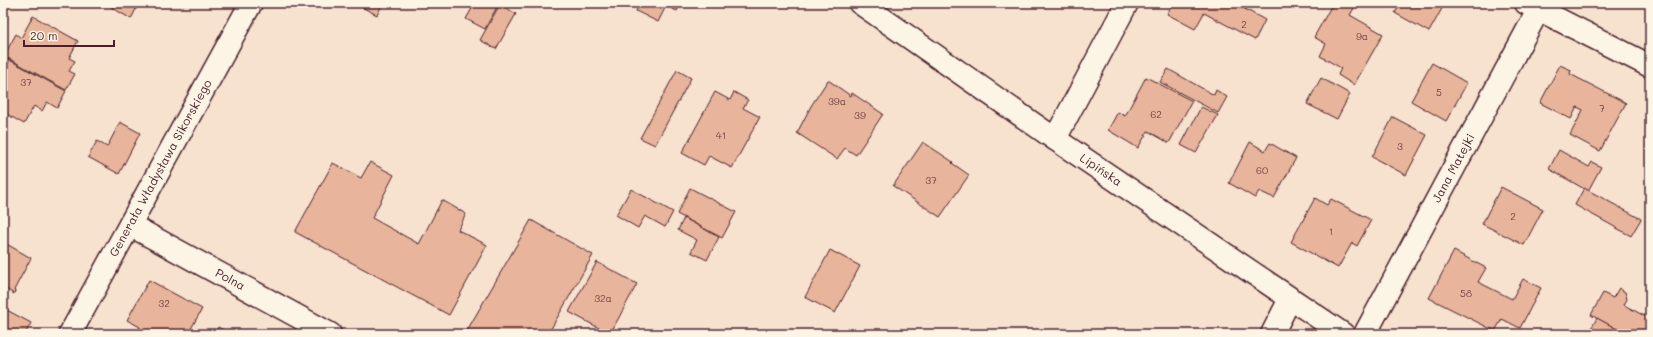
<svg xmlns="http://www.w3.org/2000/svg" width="1653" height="337" font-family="Mali,sans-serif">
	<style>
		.building { fill: #e8b49b; stroke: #4a1f2b }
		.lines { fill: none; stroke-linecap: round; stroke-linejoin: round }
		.minor-casing { stroke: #4a1f2b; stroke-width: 25 }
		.tertiary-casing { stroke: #4a1f2b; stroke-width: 25 }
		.minor { stroke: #fcf5e5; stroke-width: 22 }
		.tertiary { stroke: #fcf5e5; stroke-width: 22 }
		.labels { text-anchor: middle; stroke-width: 3; stroke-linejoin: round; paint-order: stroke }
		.number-label { font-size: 10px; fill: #724447 }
		.street-label { font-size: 12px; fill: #4a1f2b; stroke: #fcf5e5 }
	</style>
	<rect width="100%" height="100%" fill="#f6e2cf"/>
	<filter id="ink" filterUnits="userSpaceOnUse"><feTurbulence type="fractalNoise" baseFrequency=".025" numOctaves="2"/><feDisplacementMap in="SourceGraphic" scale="8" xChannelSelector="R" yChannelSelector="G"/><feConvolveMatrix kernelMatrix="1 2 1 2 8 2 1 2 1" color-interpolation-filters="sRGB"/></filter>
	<g filter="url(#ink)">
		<g class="building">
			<path d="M114,3H139L131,19L111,7Z"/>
			<path d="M354,3H383L377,15Z"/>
			<path d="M475,3H499L485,29L466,19Z"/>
			<path d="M640,3H681L677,11L666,6L658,22L636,11Z"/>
			<path d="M1173,3H1234L1265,20L1255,40L1204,13L1195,29L1167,14Z"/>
			<path d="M1234,3H1249L1246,9Z"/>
			<path d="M1333,3H1357L1350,15L1383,34L1354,85L1338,75L1341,68L1320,56L1326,44L1314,37Z"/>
			<path d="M1401,3H1445L1429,32L1395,13Z"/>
			<path d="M500,4L516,14L496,49L480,40Z"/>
			<path d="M33,16L78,41L69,58L75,61L69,71L75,74L66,90L4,56L16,34L21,38Z"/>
			<path d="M4,57L66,91L57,108L47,102L42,111L34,106L24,124L3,112V72L9,62L3,59Z"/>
			<path d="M1432,63L1467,83L1446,121L1411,101Z"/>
			<path d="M1560,65L1571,70L1570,74L1626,103L1600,151L1570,135L1583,110L1577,107L1571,119L1540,103Z"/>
			<path d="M1168,69L1214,95L1216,90L1227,97L1218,113L1160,82Z"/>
			<path d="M677,70L691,78L655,145L640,138Z"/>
			<path d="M1146,77L1192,101L1169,143L1148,131L1138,148L1108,130L1118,112L1125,116Z"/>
			<path d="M1321,78L1350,94L1337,119L1307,104Z"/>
			<path d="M828,80L851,96L852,93L883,114L856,155L845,148L837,159L797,133L811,106Z"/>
			<path d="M715,92L730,100L734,92L748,100L743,108L760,117L732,168L709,156L704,165L682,153Z"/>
			<path d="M1201,107L1218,115L1196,153L1181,145Z"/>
			<path d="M1393,117L1427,135L1406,175L1372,157Z"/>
			<path d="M120,122L140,133L119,174L88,157L97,141L107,147Z"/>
			<path d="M923,142L953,162L952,163L969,175L940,217L893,186Z"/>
			<path d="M1250,142L1265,151L1270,143L1296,158L1274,198L1259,191L1255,198L1229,183Z"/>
			<path d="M1559,150L1589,167L1592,162L1601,167L1588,191L1549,169Z"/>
			<path d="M370,162L394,175L372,218L419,244L442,200L466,214L458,230L487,245L449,315L295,232L333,163L361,178Z"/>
			<path d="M1501,187L1543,209L1524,245L1482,224Z"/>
			<path d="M690,188L736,212L722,238L677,214Z"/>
			<path d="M1584,188L1641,219L1631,236L1575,205Z"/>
			<path d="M631,189L673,212L665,227L645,216L638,228L616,215Z"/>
			<path d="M1315,198L1327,205L1331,199L1371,220L1357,246L1352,243L1338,268L1291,242Z"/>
			<path d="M684,218L719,237L707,260L691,252L697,240L678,230Z"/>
			<path d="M531,220L593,255L548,334H465Z"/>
			<path d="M3,242L31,258L14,290L15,291L14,294L3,287Z"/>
			<path d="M830,250L860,266L835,313L805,297Z"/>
			<path d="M1454,251L1486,268L1478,282L1512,299L1523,279L1541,288L1520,328L1502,319L1495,331L1429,298Z"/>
			<path d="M597,262L637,284L610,334L569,312Z"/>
			<path d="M149,280L202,309L188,334H136L140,327L127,320Z"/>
			<path d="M1619,288L1625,292L1627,299L1624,305L1650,319V334H1626L1591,315L1603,293L1613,298Z"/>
			<path d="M3,308L31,323L25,334H3Z"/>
			<path d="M1597,318L1626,334H1588Z"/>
			<path d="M218,327L231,334H215Z"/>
		</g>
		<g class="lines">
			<defs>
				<g id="minor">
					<path d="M1526,3L1650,66"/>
					<path d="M1055,139L1127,3"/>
					<path id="s1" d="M130,225L330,334"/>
					<path d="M1272,334L1290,299"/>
					<path id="s2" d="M1365,334L1542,3"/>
				</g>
				<g id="tertiary">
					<path id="s3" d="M860,3L1055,139L1343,334"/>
					<path id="s4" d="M70,334L251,3"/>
				</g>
			</defs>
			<use href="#minor" class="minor-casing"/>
			<use href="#tertiary" class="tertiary-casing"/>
			<use href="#minor" class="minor"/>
			<use href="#tertiary" class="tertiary"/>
		</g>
	</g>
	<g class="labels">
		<g class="number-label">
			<text x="1244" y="28">2</text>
			<text x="1362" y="40">9a</text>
			<text x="26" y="86">37</text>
			<text x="1439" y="96">5</text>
			<text x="837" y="105">39a</text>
			<text x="1602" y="112">7</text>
			<text x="1156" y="118">62</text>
			<text x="860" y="119">39</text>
			<text x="721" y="139">41</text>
			<text x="1400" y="150">3</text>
			<text x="1262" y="174">60</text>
			<text x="931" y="184">37</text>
			<text x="1513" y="220">2</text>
			<text x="1331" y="235">1</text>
			<text x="1466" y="297">58</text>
			<text x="603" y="302">32a</text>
			<text x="164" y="307">32</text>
		</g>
		<g class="street-label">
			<text dy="4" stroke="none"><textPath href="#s2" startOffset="188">Jana Matejki</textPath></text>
			<text dy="4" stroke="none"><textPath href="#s4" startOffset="189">Generała Władysława Sikorskiego</textPath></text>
			<text dy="4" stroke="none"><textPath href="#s3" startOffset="293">Lipińska</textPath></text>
			<text dy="4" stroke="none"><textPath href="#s1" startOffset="114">Polna</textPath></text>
		</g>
	</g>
	<rect width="1653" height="337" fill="none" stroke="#fcf5e5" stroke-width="16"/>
	<rect x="8" y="8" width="1637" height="321" fill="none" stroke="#4a1f2b" stroke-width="1.5" filter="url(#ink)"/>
	<path d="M24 40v6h90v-6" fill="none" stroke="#4a1f2b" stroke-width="2"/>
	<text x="30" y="40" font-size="12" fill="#4a1f2b" stroke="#fcf5e5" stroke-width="3" paint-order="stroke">20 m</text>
</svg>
